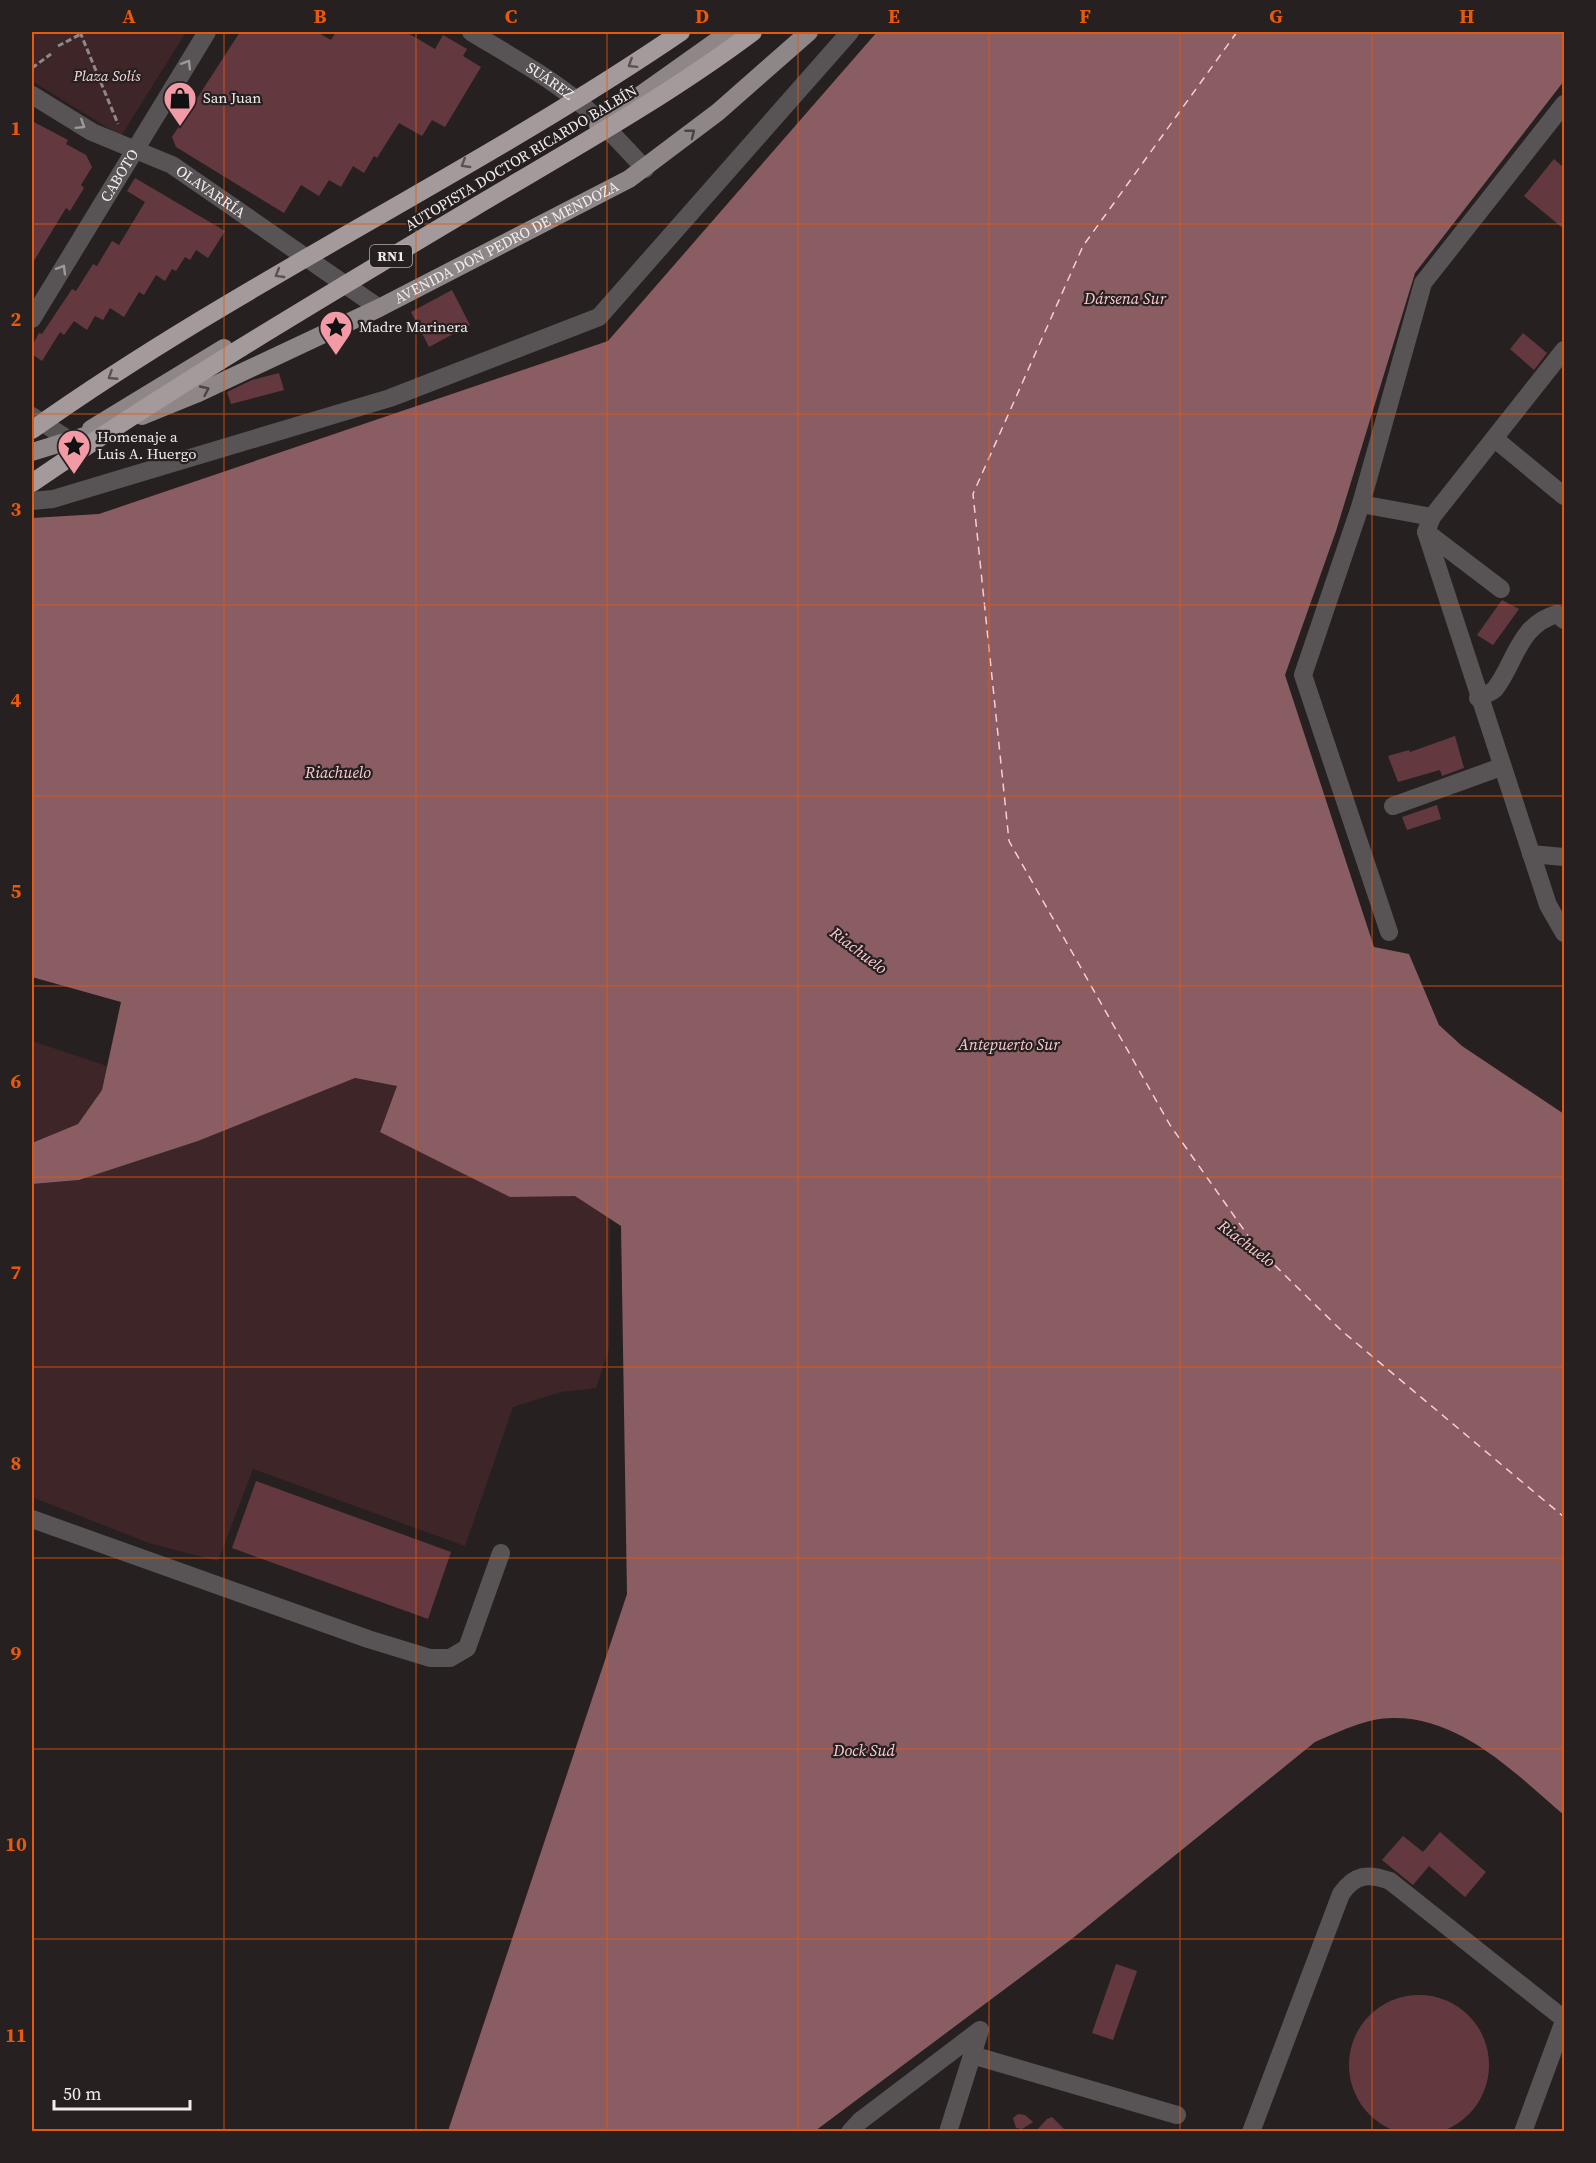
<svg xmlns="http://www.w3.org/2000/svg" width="1596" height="2163" font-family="'Source Serif 4',serif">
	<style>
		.green { fill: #3e2528 }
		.water { fill: #8a5d63 }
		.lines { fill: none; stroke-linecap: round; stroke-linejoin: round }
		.ferry { stroke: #fbccd1; stroke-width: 1.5; stroke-dasharray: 8 6; stroke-linecap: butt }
		.building { fill: #63393f }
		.path { stroke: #8e8889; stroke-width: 3; stroke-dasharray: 6 3; stroke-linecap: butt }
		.minor { stroke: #585455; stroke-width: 18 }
		.major { stroke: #8e8687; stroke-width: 18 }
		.highway-bridge { stroke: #a49a9b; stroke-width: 18 }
		.oneway { stroke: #9d9899 }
		.oneway2 { stroke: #595152 }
		.oneway3 { stroke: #4b4445 }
		.grid { fill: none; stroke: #e8590c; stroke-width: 1.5; stroke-opacity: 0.55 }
		.labels { text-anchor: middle; stroke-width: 4.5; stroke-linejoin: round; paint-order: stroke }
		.shield { fill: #272021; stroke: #b4aeaf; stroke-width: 1.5 }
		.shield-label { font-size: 14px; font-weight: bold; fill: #f1ebec }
		.park-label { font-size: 15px; font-style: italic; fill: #f8d8dc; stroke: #272021 }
		.street-label { font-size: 15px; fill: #f1ebec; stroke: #272021 }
		.poi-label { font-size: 15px; fill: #f1ebec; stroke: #272021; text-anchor: start }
		.water-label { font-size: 16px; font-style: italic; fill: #fbccd1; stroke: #272021 }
		.neatline { fill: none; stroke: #e8590c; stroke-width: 2 }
		.grid-label { font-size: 20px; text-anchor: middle; font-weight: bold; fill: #e8590c }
	</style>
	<rect width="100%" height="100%" fill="#272021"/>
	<g class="green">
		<path d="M32,32H186L121,136L32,81Z"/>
		<path d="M32,1041L107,1066L102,1090L78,1124L32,1143Z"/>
		<path d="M355,1078L397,1086L380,1131L510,1197L575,1195L610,1219L609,1349L596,1388L561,1392L513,1407L465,1546L253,1469L218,1561L149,1543L32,1497V1184L79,1180L198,1141Z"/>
	</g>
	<path class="water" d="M877,32H1564V81L1415,273L1336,531L1285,675L1374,947L1409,954L1439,1025L1462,1046L1564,1114V1815C1516,1774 1461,1717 1393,1718C1366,1718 1339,1732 1315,1742L1073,1938L815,2131H448L627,1594L621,1226L575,1196L510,1197L380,1132L397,1086L355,1078L198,1141L79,1180L32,1184V1143L78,1124L102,1090L121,1002L32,977V518L99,514L608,341Z"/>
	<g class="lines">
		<path class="ferry" d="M1237,32L1083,246L973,494L1009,841L1170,1125L1256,1247L1342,1331L1564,1517"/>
	</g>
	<g class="building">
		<path d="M240,32H317L331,40L336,32H406L435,49L443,35L467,49L463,56L481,67L445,127L432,120L422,136L399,123L377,158L374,156L364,173L353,166L341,187L329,180L319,196L301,185L284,213L176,147L172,137Z"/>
		<path d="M32,121L68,140L66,144L86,155L92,167L81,185L84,188L70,211L66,208L32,264Z"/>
		<path d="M1554,159L1564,168V229L1524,196Z"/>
		<path d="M135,178L225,231L208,258L196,250L190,260L185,257L176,271L172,269L165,281L156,275L144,295L139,292L124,317L110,308L103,320L95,316L87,330L74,321L64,335L60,332L42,361L32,354V346L39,333L42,334L72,289L76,291L93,264L97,266L112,241L119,245L145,202L127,191Z"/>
		<path d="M452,290L470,325L429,347L411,312Z"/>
		<path d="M1523,333L1547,353L1534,370L1510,349Z"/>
		<path d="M279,373L284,390L231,404L227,392L252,380Z"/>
		<path d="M1502,600L1519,609L1493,645L1477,635Z"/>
		<path d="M1455,736L1464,768L1442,776L1440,770L1398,782L1388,756L1409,750L1410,752Z"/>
		<path d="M1437,805L1441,819L1407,830L1402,817Z"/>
		<path d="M256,1481L451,1552L428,1619L232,1548Z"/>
		<path d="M1440,1832L1486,1872L1465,1897L1429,1866L1413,1885L1382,1860L1403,1836L1423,1852Z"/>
		<path d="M1116,1964L1137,1971L1113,2040L1092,2033Z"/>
		<circle cx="1419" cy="2065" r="70"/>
		<path d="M1018,2114L1025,2115L1033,2122L1022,2129L1016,2128L1013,2118Z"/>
		<path d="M1052,2117L1067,2132H1035L1047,2119Z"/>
	</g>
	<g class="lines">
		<g class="path">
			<path d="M80,32L118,124"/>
			<path d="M58,46L81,34"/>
			<path d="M32,68L51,54"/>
		</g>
		<g class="minor">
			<path id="s1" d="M471,32C507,54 546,75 580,103C603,123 624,146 645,169"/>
			<path id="s2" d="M32,95L92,132L172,165L379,308"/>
			<path id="s3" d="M32,319L207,32"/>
			<path d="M1564,350L1432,517L1426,532L1548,905L1564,933"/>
			<path d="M32,416L71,441"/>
			<path d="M1495,439L1564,496"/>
			<path d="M32,501L53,499L390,398L599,317L850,32"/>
			<path d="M1361,504L1423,283L1564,104"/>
			<path d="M1426,532L1501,589"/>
			<path d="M1478,698C1483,696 1491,693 1495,689C1516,662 1518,625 1557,614L1564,620"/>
			<path d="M1393,806L1501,767"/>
			<path d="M1531,854L1564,857"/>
			<path d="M1389,932L1303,675L1361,504L1432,517"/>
			<path d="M32,1519L368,1639L430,1658H450L467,1648L501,1553"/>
			<path d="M972,2055L1177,2115"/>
			<path d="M850,2132L860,2121L980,2030L948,2132"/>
			<path d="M1251,2132L1341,1894C1355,1874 1368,1873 1390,1881L1564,2019"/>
			<path d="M1523,2132L1564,2021"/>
		</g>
		<g class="major">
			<path d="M598,125L729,32"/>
			<path id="s4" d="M142,416L196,394L379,308L629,179L718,112L809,32"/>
			<path d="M91,429L224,348"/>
			<path d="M32,452L107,429"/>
		</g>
		<g class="highway-bridge">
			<path d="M32,430C239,283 471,175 681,32"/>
			<path d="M32,483C175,385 324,297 473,208C567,152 665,98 753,32"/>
		</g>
	</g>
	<defs><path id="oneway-chevron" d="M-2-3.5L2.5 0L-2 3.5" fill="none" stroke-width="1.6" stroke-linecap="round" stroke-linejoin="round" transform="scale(1.5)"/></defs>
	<g class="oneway">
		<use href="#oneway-chevron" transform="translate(187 64) rotate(-58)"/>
		<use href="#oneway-chevron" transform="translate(81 125) rotate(32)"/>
		<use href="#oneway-chevron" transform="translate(62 269) rotate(-59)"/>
	</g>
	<g class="oneway2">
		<use href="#oneway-chevron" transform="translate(632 64) rotate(148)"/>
		<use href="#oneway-chevron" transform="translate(465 164) rotate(149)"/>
		<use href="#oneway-chevron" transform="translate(279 274) rotate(150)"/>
		<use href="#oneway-chevron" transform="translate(112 376) rotate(147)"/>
	</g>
	<g class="oneway3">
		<use href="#oneway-chevron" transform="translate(691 133) rotate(-38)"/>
		<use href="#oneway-chevron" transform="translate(205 390) rotate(-25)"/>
	</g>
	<path class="grid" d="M224,32V2132M416,32V2132M607,32V2132M798,32V2132M989,32V2132M1180,32V2132M1372,32V2132M32,224H1564M32,414H1564M32,605H1564M32,796H1564M32,986H1564M32,1177H1564M32,1367H1564M32,1558H1564M32,1749H1564M32,1939H1564"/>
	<defs>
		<symbol id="shop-pin" viewBox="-11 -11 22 30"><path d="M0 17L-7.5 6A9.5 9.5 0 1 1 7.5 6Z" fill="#f39aa7" stroke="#272021"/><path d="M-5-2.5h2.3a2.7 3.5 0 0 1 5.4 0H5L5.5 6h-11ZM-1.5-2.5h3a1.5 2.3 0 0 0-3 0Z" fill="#111"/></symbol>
		<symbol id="sight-pin" viewBox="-11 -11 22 30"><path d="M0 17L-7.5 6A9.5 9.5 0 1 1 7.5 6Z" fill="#f39aa7" stroke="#272021"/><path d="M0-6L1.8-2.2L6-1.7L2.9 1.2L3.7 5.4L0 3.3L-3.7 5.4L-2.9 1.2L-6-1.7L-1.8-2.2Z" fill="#111"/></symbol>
	</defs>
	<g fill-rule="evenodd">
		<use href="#shop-pin" x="161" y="79" width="38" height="52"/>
		<use href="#sight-pin" x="317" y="308" width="38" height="52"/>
		<use href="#sight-pin" x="55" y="427" width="38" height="52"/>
	</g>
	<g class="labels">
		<rect class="shield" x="370" y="245" width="42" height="22" rx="4.5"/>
		<g class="shield-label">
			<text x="391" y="261">RN1</text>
		</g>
		<g class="park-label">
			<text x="107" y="81">Plaza Solís</text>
		</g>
		<g class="street-label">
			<text dy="5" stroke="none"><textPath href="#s1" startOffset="93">SUÁREZ</textPath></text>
			<text transform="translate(521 158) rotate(-31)" y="5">AUTOPISTA DOCTOR RICARDO BALBÍN</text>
			<text dy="5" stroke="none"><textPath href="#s3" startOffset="168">CABOTO</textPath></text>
			<text dy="5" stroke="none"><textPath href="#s2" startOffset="204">OLAVARRÍA</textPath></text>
			<text dy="5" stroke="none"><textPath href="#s4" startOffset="404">AVENIDA DON PEDRO DE MENDOZA</textPath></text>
		</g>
		<g class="poi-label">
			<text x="203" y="103">San Juan</text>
			<text x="359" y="332">Madre Marinera</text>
			<text x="97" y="442">Homenaje a<tspan x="97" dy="17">Luis A. Huergo</tspan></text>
		</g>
		<g class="water-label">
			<text x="1125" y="304">Dársena Sur</text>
			<text x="338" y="778">Riachuelo</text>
			<text transform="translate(859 950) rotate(37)" y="6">Riachuelo</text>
			<text x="1009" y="1050">Antepuerto Sur</text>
			<text transform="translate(1247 1243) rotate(37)" y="6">Riachuelo</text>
			<text x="864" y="1756">Dock Sud</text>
		</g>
	</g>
	<rect width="1596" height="2163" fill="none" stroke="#272021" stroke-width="66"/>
	<path d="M54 2100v9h136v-9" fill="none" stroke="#f1ebec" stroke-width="3"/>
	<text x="63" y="2100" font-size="18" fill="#f1ebec" stroke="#272021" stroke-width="4.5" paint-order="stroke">50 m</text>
	<rect x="33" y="33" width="1530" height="2097" class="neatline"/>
	<g class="grid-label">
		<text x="129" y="23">A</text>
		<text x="320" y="23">B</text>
		<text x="511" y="23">C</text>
		<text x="702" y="23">D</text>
		<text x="894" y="23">E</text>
		<text x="1085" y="23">F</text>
		<text x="1276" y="23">G</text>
		<text x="1467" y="23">H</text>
		<text x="16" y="135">1</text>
		<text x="16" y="326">2</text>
		<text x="16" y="516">3</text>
		<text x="16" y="707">4</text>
		<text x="16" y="898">5</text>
		<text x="16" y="1088">6</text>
		<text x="16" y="1279">7</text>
		<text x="16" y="1470">8</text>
		<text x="16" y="1660">9</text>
		<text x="16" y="1851">10</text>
		<text x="16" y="2042">11</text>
	</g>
</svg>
